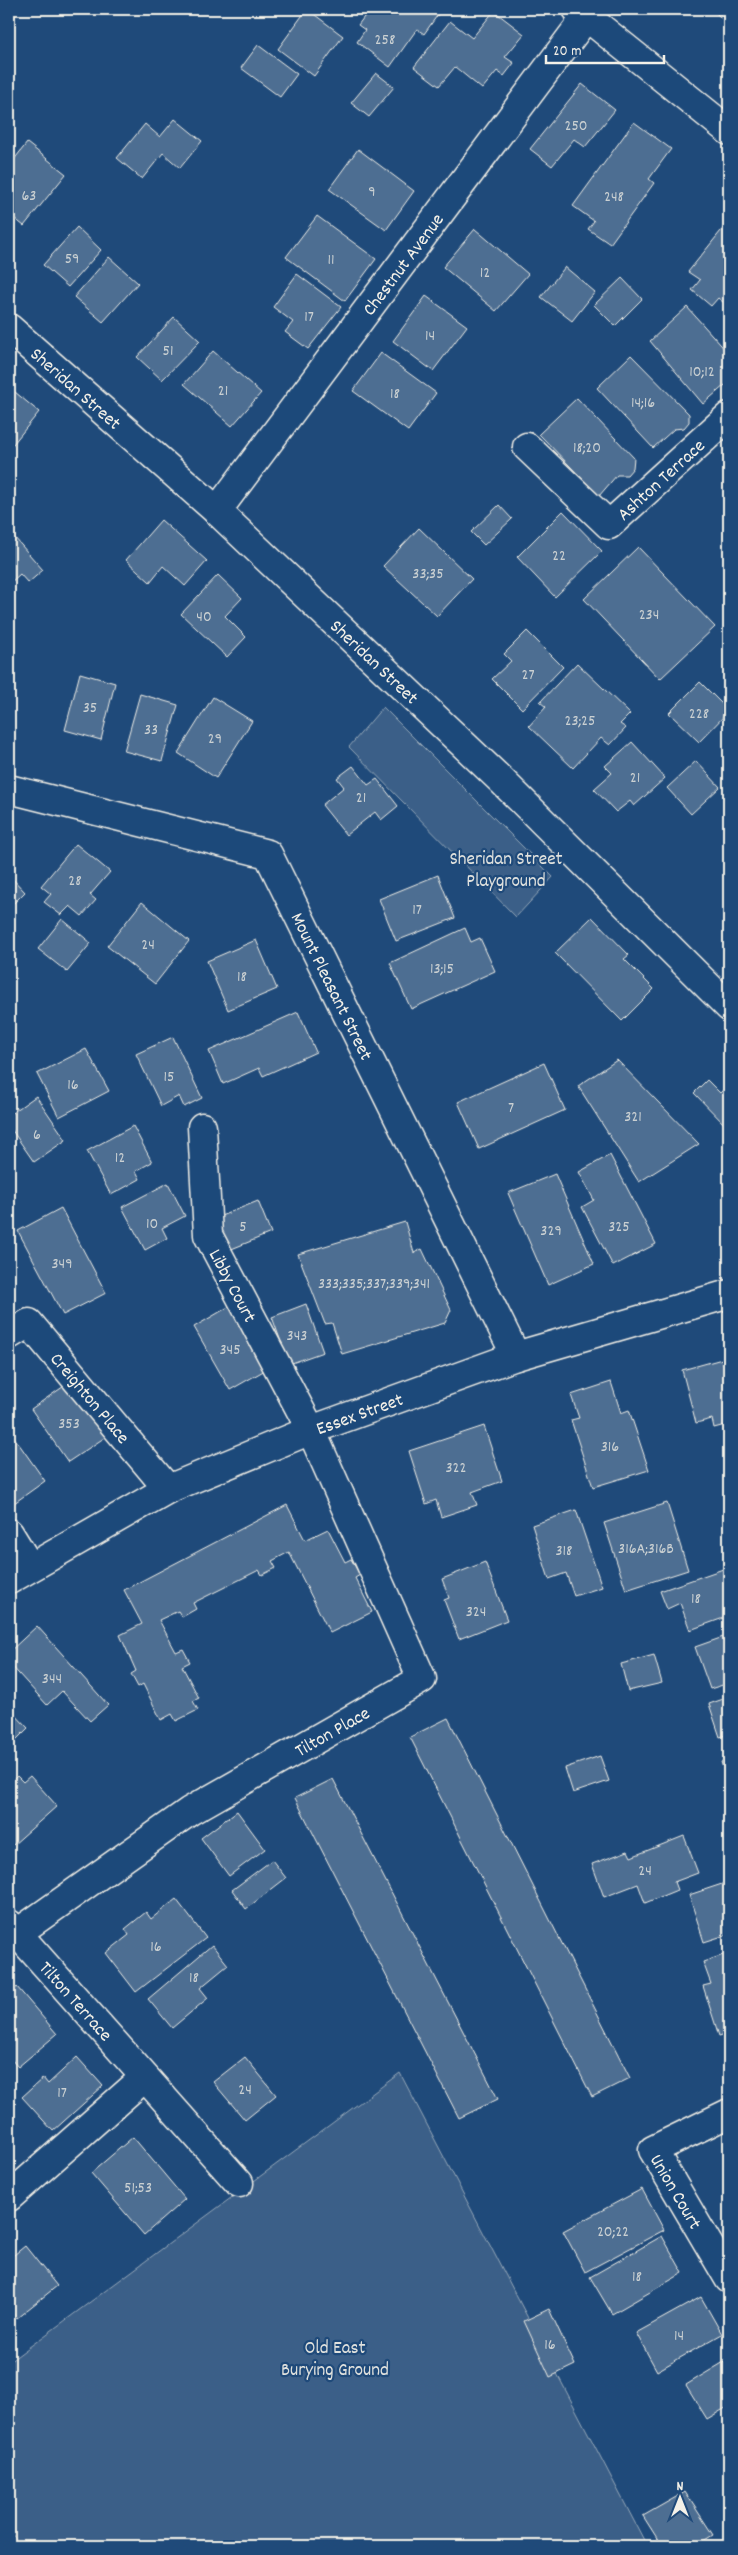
<svg xmlns="http://www.w3.org/2000/svg" width="738" height="2555" font-family="Dekko,sans-serif">
	<style>
		.green { fill: #3a5f88; stroke: #97a8b8 }
		.building { fill: #4d6e92; stroke: #f4f1e8 }
		.lines { fill: none; stroke-linecap: round; stroke-linejoin: round }
		.minor-casing { stroke: #f4f1e8; stroke-width: 31 }
		.major-casing { stroke: #f4f1e8; stroke-width: 31 }
		.minor { stroke: #1f4a7a; stroke-width: 28 }
		.major { stroke: #1f4a7a; stroke-width: 28 }
		.labels { text-anchor: middle; stroke-width: 4.5; stroke-linejoin: round; paint-order: stroke }
		.number-label { font-size: 16px; fill: #cad0d2 }
		.street-label { font-size: 19px; fill: #f4f1e8; stroke: #1f4a7a }
		.park-label { font-size: 19px; fill: #e1e2de; stroke: #1f4a7a }
	</style>
	<rect width="100%" height="100%" fill="#1f4a7a"/>
	<filter id="ink" filterUnits="userSpaceOnUse"><feTurbulence type="fractalNoise" baseFrequency=".02" numOctaves="2"/><feDisplacementMap in="SourceGraphic" scale="10" xChannelSelector="R" yChannelSelector="G"/><feConvolveMatrix kernelMatrix="1 2 1 2 8 2 1 2 1" color-interpolation-filters="sRGB"/></filter>
	<g filter="url(#ink)">
		<g class="green">
			<path d="M383,707L553,877L516,917L349,747Z"/>
			<path d="M400,2073L647,2546H22L9,2531V2362Z"/>
		</g>
		<g class="building">
			<path d="M307,9L343,36L314,76L278,49Z"/>
			<path d="M370,9H433L439,13L424,34L417,29L390,67L357,42L365,30L358,25Z"/>
			<path d="M714,9H729V26L713,10Z"/>
			<path d="M494,11L524,34L505,57L514,63L504,76L497,71L482,89L455,67L439,86L414,67L450,21L472,38Z"/>
			<path d="M258,45L297,74L280,97L241,68Z"/>
			<path d="M376,73L394,87L369,117L351,103Z"/>
			<path d="M582,84L615,110L585,147L574,139L552,166L530,149Z"/>
			<path d="M175,119L202,141L180,168L163,153L142,179L117,158L145,124L160,137Z"/>
			<path d="M634,122L671,149L649,179L654,183L610,244L588,229L594,221L573,206Z"/>
			<path d="M27,143L66,174L24,226L9,214V166Z"/>
			<path d="M358,149L414,191L386,230L329,189Z"/>
			<path d="M317,216L376,259L345,301L286,257Z"/>
			<path d="M729,221V304L728,306L718,298L711,306L692,290L700,280L688,272Z"/>
			<path d="M77,227L101,250L68,287L43,265Z"/>
			<path d="M475,229L528,274L496,311L443,267Z"/>
			<path d="M109,257L138,283L103,322L74,297Z"/>
			<path d="M565,267L595,292L572,321L541,297Z"/>
			<path d="M297,274L341,307L308,349L285,332L293,322L273,307Z"/>
			<path d="M622,278L642,299L615,326L594,305Z"/>
			<path d="M426,296L467,326L433,371L393,341Z"/>
			<path d="M687,307L729,354V386L725,385L703,404L650,341Z"/>
			<path d="M174,317L200,341L162,380L137,357Z"/>
			<path d="M213,351L261,393L232,426L184,384Z"/>
			<path d="M381,353L436,393L408,431L353,391Z"/>
			<path d="M631,355L689,414V422L684,428L674,429L653,448L597,388Z"/>
			<path d="M9,387L39,412L9,449Z"/>
			<path d="M577,398L634,458L633,468L627,475H617L599,496L539,434Z"/>
			<path d="M499,505L512,519L484,545L471,532Z"/>
			<path d="M563,511L602,551L555,597L517,557Z"/>
			<path d="M161,520L207,561L185,586L163,566L150,582L126,560Z"/>
			<path d="M419,528L472,579L437,616L383,566Z"/>
			<path d="M14,537L43,570L28,583L20,574L9,584V542Z"/>
			<path d="M638,547L715,627L660,679L584,599Z"/>
			<path d="M218,575L242,598L225,616L246,637L227,657L181,614Z"/>
			<path d="M527,631L563,667L522,709L492,679L511,661L504,654Z"/>
			<path d="M577,663L630,714L620,724L626,728L610,745L601,738L573,768L529,726L546,707L540,702Z"/>
			<path d="M80,673L115,683L101,740L65,730Z"/>
			<path d="M700,682L729,711L699,742L669,713Z"/>
			<path d="M140,694L178,705L162,761L124,751Z"/>
			<path d="M213,697L252,721L216,778L178,753Z"/>
			<path d="M632,742L665,778L634,806L630,801L616,812L594,789L612,773L605,766Z"/>
			<path d="M696,761L720,787L691,814L667,788Z"/>
			<path d="M353,766L368,785L377,779L398,806L381,820L375,812L346,835L322,805L344,787L337,778Z"/>
			<path d="M76,844L110,872L90,895L96,900L82,916L70,906L61,915L44,902L51,894L41,886Z"/>
			<path d="M9,875L25,892L9,908Z"/>
			<path d="M438,875L455,918L396,941L379,899Z"/>
			<path d="M142,902L189,941L155,984L107,946Z"/>
			<path d="M592,917L629,955L624,959L654,989L622,1021L555,953Z"/>
			<path d="M62,919L91,943L67,972L38,949Z"/>
			<path d="M465,928L471,942L480,938L495,971L411,1009L390,963Z"/>
			<path d="M256,940L277,989L228,1010L207,961Z"/>
			<path d="M298,1012L316,1052L263,1076L259,1068L223,1084L209,1051Z"/>
			<path d="M173,1037L202,1098L184,1107L179,1096L161,1106L136,1054Z"/>
			<path d="M86,1049L109,1091L59,1117L37,1074Z"/>
			<path d="M617,1060L699,1144L639,1182L578,1086Z"/>
			<path d="M544,1063L565,1110L479,1149L458,1102Z"/>
			<path d="M707,1080L720,1093L729,1084V1129L694,1093Z"/>
			<path d="M36,1096L66,1140L34,1162L9,1126V1115Z"/>
			<path d="M133,1126L152,1162L136,1171L140,1179L111,1195L87,1151Z"/>
			<path d="M610,1155L656,1244L613,1266L582,1207L594,1200L579,1172Z"/>
			<path d="M555,1174L594,1264L548,1285L508,1193Z"/>
			<path d="M168,1183L185,1216L162,1228L167,1238L145,1250L122,1207Z"/>
			<path d="M258,1201L271,1233L229,1250L216,1218Z"/>
			<path d="M61,1208L106,1293L63,1315L18,1231Z"/>
			<path d="M405,1222L414,1253L422,1249L451,1310L445,1323L342,1354L332,1323L325,1324L298,1254Z"/>
			<path d="M306,1304L323,1352L289,1364L272,1317Z"/>
			<path d="M230,1306L267,1369L230,1390L194,1327Z"/>
			<path d="M722,1359L729,1387V1424L714,1428L712,1419L696,1423L682,1370Z"/>
			<path d="M70,1382L107,1436L68,1462L31,1409Z"/>
			<path d="M611,1382L621,1413L629,1410L649,1470L593,1487L571,1420L579,1418L571,1395Z"/>
			<path d="M484,1426L502,1481L472,1492L477,1505L441,1517L436,1500L426,1504L409,1451Z"/>
			<path d="M9,1430L45,1481L10,1506L9,1505Z"/>
			<path d="M667,1503L688,1570L626,1590L604,1523Z"/>
			<path d="M287,1505L305,1540L328,1529L345,1562L351,1559L360,1575L355,1578L372,1612L330,1633L289,1552L272,1561L276,1568L262,1575L259,1570L193,1603L196,1609L182,1617L178,1611L159,1620L176,1652L183,1649L190,1662L182,1666L199,1698L193,1701L198,1710L176,1721L172,1714L161,1720L143,1684L138,1687L131,1674L136,1671L120,1635L142,1624L124,1590Z"/>
			<path d="M576,1510L602,1587L574,1596L566,1573L549,1579L532,1525Z"/>
			<path d="M485,1562L507,1620L459,1639L444,1600L449,1598L442,1579Z"/>
			<path d="M726,1568L729,1579V1616L690,1630L680,1603L667,1609L660,1591Z"/>
			<path d="M37,1626L108,1705L90,1721L62,1691L47,1705L9,1663V1652Z"/>
			<path d="M729,1635V1683L710,1689L695,1647Z"/>
			<path d="M654,1655L662,1683L628,1691L621,1664Z"/>
			<path d="M729,1697V1734L720,1737L709,1704Z"/>
			<path d="M9,1708L28,1728L9,1747Z"/>
			<path d="M448,1718L630,2078L592,2097L410,1737Z"/>
			<path d="M600,1756L609,1781L573,1793L565,1768Z"/>
			<path d="M729,1760V1786L721,1762Z"/>
			<path d="M17,1776L23,1782L30,1776L57,1806L13,1845L9,1841V1784Z"/>
			<path d="M333,1779L498,2099L459,2118L295,1798Z"/>
			<path d="M237,1811L265,1849L229,1876L201,1838Z"/>
			<path d="M684,1836L698,1873L674,1882L677,1890L645,1903L638,1884L604,1897L592,1864L628,1851L631,1857Z"/>
			<path d="M272,1860L286,1878L246,1909L232,1890Z"/>
			<path d="M728,1882L729,1934L704,1942L689,1895Z"/>
			<path d="M176,1899L206,1938L136,1992L106,1953L129,1935L125,1929L146,1912L151,1919Z"/>
			<path d="M212,1945L228,1965L200,1988L208,1998L172,2028L148,1999Z"/>
			<path d="M729,1953V2033L719,2036L703,1986L711,1984L703,1962Z"/>
			<path d="M17,1987L57,2034L18,2067L10,2058L9,2059V1995Z"/>
			<path d="M77,2057L103,2086L53,2131L22,2097L43,2078L48,2084Z"/>
			<path d="M245,2057L276,2095L245,2120L213,2082Z"/>
			<path d="M133,2137L185,2199L144,2235L91,2173Z"/>
			<path d="M642,2189L664,2230L585,2272L563,2231Z"/>
			<path d="M662,2236L683,2273L612,2314L590,2277Z"/>
			<path d="M25,2246L57,2286L17,2318L9,2309V2259Z"/>
			<path d="M701,2297L722,2334L657,2371L636,2333Z"/>
			<path d="M549,2309L575,2365L550,2377L524,2321Z"/>
			<path d="M729,2359V2406L707,2419L686,2385Z"/>
			<path d="M685,2492L713,2535L695,2546H662L643,2516Z"/>
		</g>
		<g class="lines">
			<defs>
				<g id="minor">
					<path id="s1" d="M9,328L217,511L502,781L729,1007"/>
					<path id="s2" d="M527,447L609,525L729,416"/>
					<path id="s3" d="M217,511L587,16"/>
					<path id="s4" d="M9,789L268,854L516,1356"/>
					<path id="s5" d="M9,1335L29,1323L168,1489"/>
					<path d="M9,1533L30,1567"/>
					<path id="s6" d="M9,1924L239,2183"/>
					<path id="s7" d="M16,1934L190,1811L422,1679L311,1430L208,1235L202,1127"/>
					<path id="s8" d="M729,2113L653,2150L729,2279"/>
					<path d="M9,2197L144,2078"/>
				</g>
				<g id="major">
					<path d="M577,9L729,131"/>
					<path id="s9" d="M9,1580L168,1489L311,1430L516,1356L729,1294"/>
				</g>
			</defs>
			<use href="#minor" class="minor-casing"/>
			<use href="#major" class="major-casing"/>
			<use href="#minor" class="minor"/>
			<use href="#major" class="major"/>
		</g>
	</g>
	<g class="labels">
		<g class="number-label">
			<text x="385" y="44">258</text>
			<text x="576" y="130">250</text>
			<text x="372" y="196">9</text>
			<text x="29" y="200">63</text>
			<text x="614" y="201">248</text>
			<text x="72" y="263">59</text>
			<text x="331" y="264">11</text>
			<text x="485" y="277">12</text>
			<text x="309" y="321">17</text>
			<text x="430" y="340">14</text>
			<text x="168" y="355">51</text>
			<text x="702" y="376">10;12</text>
			<text x="223" y="395">21</text>
			<text x="395" y="398">18</text>
			<text x="643" y="407">14;16</text>
			<text x="587" y="452">18;20</text>
			<text x="559" y="560">22</text>
			<text x="428" y="578">33;35</text>
			<text x="649" y="619">234</text>
			<text x="204" y="621">40</text>
			<text x="528" y="679">27</text>
			<text x="90" y="712">35</text>
			<text x="699" y="718">228</text>
			<text x="580" y="725">23;25</text>
			<text x="151" y="734">33</text>
			<text x="215" y="743">29</text>
			<text x="635" y="782">21</text>
			<text x="361" y="802">21</text>
			<text x="75" y="885">28</text>
			<text x="417" y="914">17</text>
			<text x="148" y="949">24</text>
			<text x="442" y="973">13;15</text>
			<text x="242" y="981">18</text>
			<text x="169" y="1081">15</text>
			<text x="73" y="1089">16</text>
			<text x="511" y="1112">7</text>
			<text x="633" y="1121">321</text>
			<text x="37" y="1139">6</text>
			<text x="120" y="1162">12</text>
			<text x="152" y="1228">10</text>
			<text x="243" y="1231">5</text>
			<text x="619" y="1231">325</text>
			<text x="551" y="1235">329</text>
			<text x="62" y="1268">349</text>
			<text x="374" y="1288">333;335;337;339;341</text>
			<text x="297" y="1340">343</text>
			<text x="230" y="1354">345</text>
			<text x="69" y="1428">353</text>
			<text x="610" y="1451">316</text>
			<text x="456" y="1472">322</text>
			<text x="646" y="1553">316A;316B</text>
			<text x="564" y="1555">318</text>
			<text x="696" y="1603">18</text>
			<text x="476" y="1616">324</text>
			<text x="52" y="1683">344</text>
			<text x="645" y="1875">24</text>
			<text x="156" y="1951">16</text>
			<text x="194" y="1982">18</text>
			<text x="245" y="2094">24</text>
			<text x="62" y="2097">17</text>
			<text x="138" y="2192">51;53</text>
			<text x="613" y="2236">20;22</text>
			<text x="637" y="2281">18</text>
			<text x="679" y="2340">14</text>
			<text x="550" y="2349">16</text>
		</g>
		<g class="street-label">
			<text dy="7" stroke="none"><textPath href="#s3" startOffset="309">Chestnut Avenue</textPath></text>
			<text dy="7" stroke="none"><textPath href="#s1" startOffset="90">Sheridan Street</textPath></text>
			<text dy="7" stroke="none"><textPath href="#s2" startOffset="182">Ashton Terrace</textPath></text>
			<text dy="7" stroke="none"><textPath href="#s1" startOffset="495">Sheridan Street</textPath></text>
			<text dy="7" stroke="none"><textPath href="#s4" startOffset="414">Mount Pleasant Street</textPath></text>
			<text transform="translate(234 1285) rotate(62)" y="7">Libby Court</text>
			<text dy="7" stroke="none"><textPath href="#s5" startOffset="120">Creighton Place</textPath></text>
			<text dy="7" stroke="none"><textPath href="#s9" startOffset="389">Essex Street</textPath></text>
			<text dy="7" stroke="none"><textPath href="#s7" startOffset="376">Tilton Place</textPath></text>
			<text dy="7" stroke="none"><textPath href="#s6" startOffset="102">Tilton Terrace</textPath></text>
			<text dy="7" stroke="none"><textPath href="#s8" startOffset="132">Union Court</textPath></text>
		</g>
		<g class="park-label">
			<text x="506" y="864">Sheridan Street<tspan x="506" dy="22">Playground</tspan></text>
			<text x="335" y="2353">Old East<tspan x="335" dy="22">Burying Ground</tspan></text>
		</g>
	</g>
	<rect width="738" height="2555" fill="none" stroke="#1f4a7a" stroke-width="30"/>
	<rect x="15" y="15" width="708" height="2525" fill="none" stroke="#f4f1e8" stroke-width="2" filter="url(#ink)"/>
	<g transform="translate(680 2498)" stroke="#1f4a7a" stroke-width="4" paint-order="stroke">
	<path d="M0-4L9 19L0 12L-9 19Z" fill="#f4f1e8"/>
	<text y="-8" font-size="14" font-weight="bold" text-anchor="middle" fill="#f4f1e8">N</text>
	</g>
	<path d="M546 55v8h118v-8" fill="none" stroke="#f4f1e8" stroke-width="2.5"/>
	<text x="553" y="55" font-size="15" fill="#f4f1e8" stroke="#1f4a7a" stroke-width="4" paint-order="stroke">20 m</text>
</svg>
